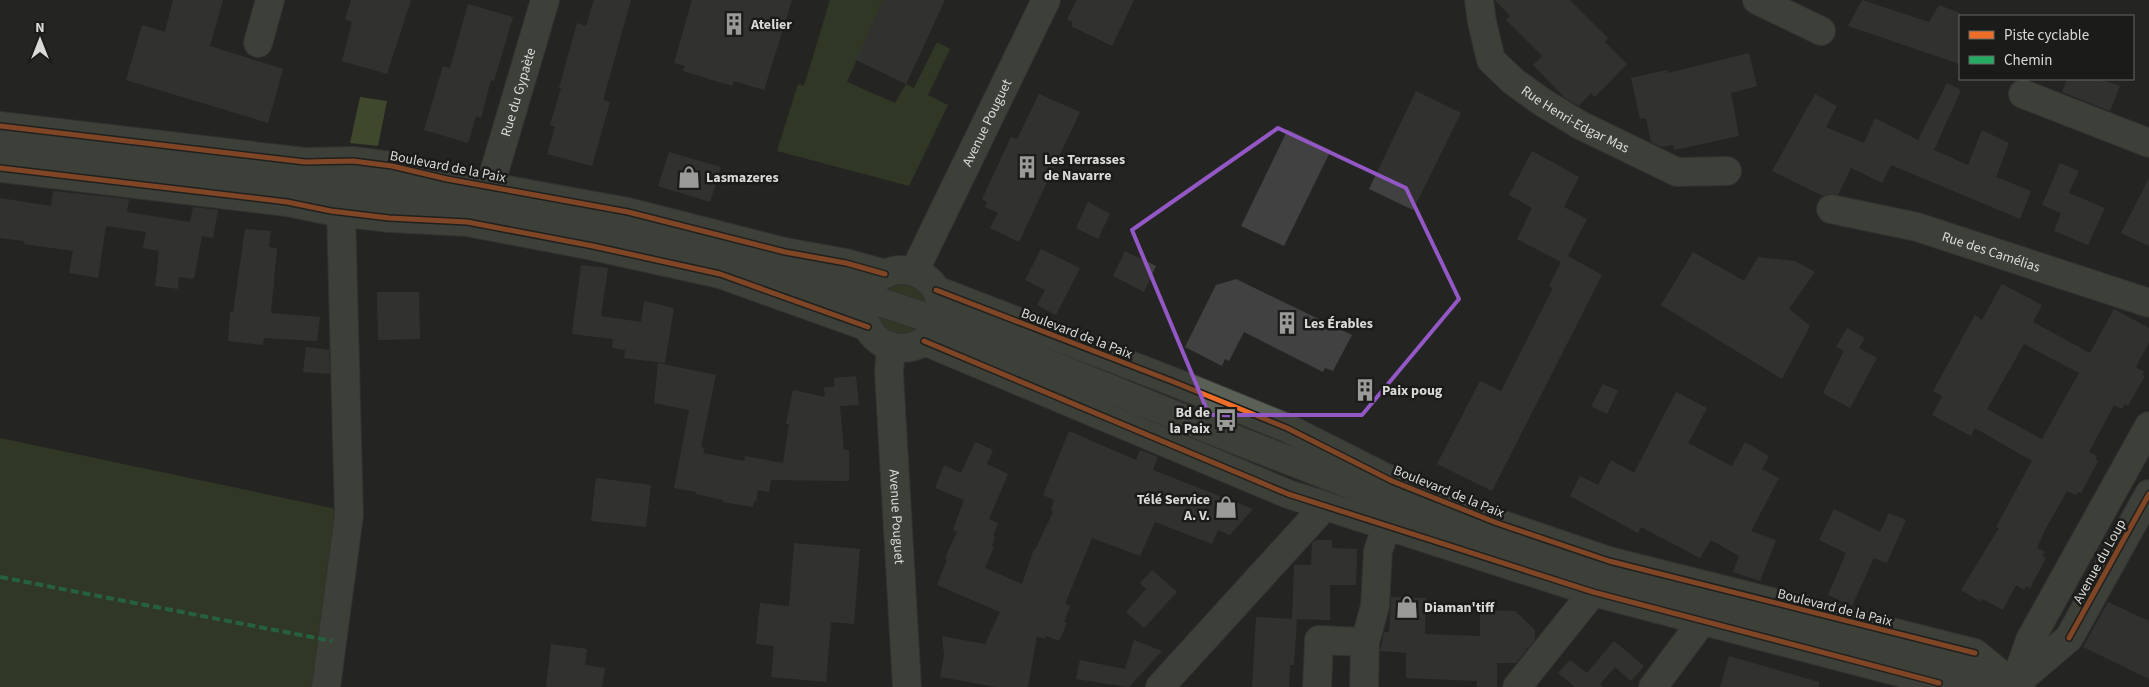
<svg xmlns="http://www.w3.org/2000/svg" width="2149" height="687" font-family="'Source Sans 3',sans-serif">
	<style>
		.green { fill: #424e28 }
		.water { fill: #607138 }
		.building { fill: #414141; fill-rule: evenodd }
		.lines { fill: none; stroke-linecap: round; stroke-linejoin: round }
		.minor-casing { stroke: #414240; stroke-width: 30 }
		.major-casing { stroke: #414240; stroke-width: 30 }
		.minor { stroke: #5b5f56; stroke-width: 28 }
		.major { stroke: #5b6056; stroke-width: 28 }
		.quiet { stroke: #26ab63; stroke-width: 4; stroke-dasharray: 8 4; stroke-linecap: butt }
		.cycleway-casing { stroke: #1b1c19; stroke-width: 8 }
		.cycleway { stroke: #ee6e29; stroke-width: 5 }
		.marked { fill: none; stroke: #9358c5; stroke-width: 4; stroke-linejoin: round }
		.labels { text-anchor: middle; stroke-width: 5; stroke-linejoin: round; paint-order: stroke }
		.poi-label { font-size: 14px; font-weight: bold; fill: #dadbd8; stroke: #1b1c19; text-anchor: start }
		.street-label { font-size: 14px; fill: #dadbd8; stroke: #1b1c19 }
	</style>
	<rect width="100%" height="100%" fill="#242523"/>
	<g class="green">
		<path d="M830,0H883L847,82L895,103L906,84L914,88L937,42L950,49L928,95L948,105L909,186L777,151L798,84L804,86Z"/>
		<path d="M903,279C918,282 930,290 931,307L881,288L892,280Z"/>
		<path d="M873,313L926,327C904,347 881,342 873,313Z"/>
		<path d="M0,438L341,510L313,687H0Z"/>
	</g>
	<path class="water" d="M360,97L387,101L378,146L350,143Z"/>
	<g class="building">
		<path d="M173,0H223L210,46L283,69L268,123L126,80L142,25L165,32Z"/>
		<path d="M351,0H411L387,74L342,61L352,22L345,19Z"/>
		<path d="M594,0H631L603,100L610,102L592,166L547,154L555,127L550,125L561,88H559L577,23L586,26Z"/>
		<path d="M692,0H792L764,90L734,81L732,86L683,71L685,66L674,63Z"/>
		<path d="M883,0H945L906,84L856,60Z"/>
		<path d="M1077,0H1134L1112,46L1071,26L1073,22L1067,19Z"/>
		<path d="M1495,0H1570L1608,38L1605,42L1627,64L1595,97L1591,93L1579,106L1565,98L1533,65L1542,56L1506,20L1510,16Z"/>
		<path d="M1862,0L1929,22L1939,5L1960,13V64L1848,26Z"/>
		<path d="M468,4L513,17L494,81L491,80L481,118L476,116L468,143L424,130L443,66L450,68Z"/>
		<path d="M1749,53L1757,86L1731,93L1739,136L1674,150L1673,145L1662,147L1651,142L1646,118L1640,119L1631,78L1667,70L1668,73Z"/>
		<path d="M2067,79H2099L2120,86L2110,111L2062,92Z"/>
		<path d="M1947,83L1961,90L1934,150L1968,165L1982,130L2009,143L1996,177L2031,191L2020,219L1891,165L1882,183L1851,168L1838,195L1827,194L1823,196L1772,171L1815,94L1837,106L1826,127L1864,143L1875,118L1918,140Z"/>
		<path d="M1416,91L1461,113L1413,210L1369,189Z"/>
		<path d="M1039,94L1080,112L1019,242L990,228L998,213L985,207L987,202L982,199L1011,137L1017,139Z"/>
		<path d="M1288,129L1331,150L1284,246L1241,226Z"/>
		<path d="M1532,151L1579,177L1564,207L1587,219L1568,256L1602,275L1492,491L1437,464L1480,381L1501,391L1553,288L1549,286L1561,262L1517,239L1532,208L1509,195Z"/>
		<path d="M669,152L721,167L710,202L658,186Z"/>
		<path d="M2060,163L2079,171L2069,193L2105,208L2088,245L2054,231L2061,213L2042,205Z"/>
		<path d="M2149,178V246L2121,233Z"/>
		<path d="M53,191L129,199L127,212L190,222L193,207L218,210L213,238L202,236L194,279L179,277L178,289L155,286L159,251L143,248L146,232L106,226L98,278L69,273L73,251L24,244V241L0,238V198L51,206Z"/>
		<path d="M1088,202L1110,214L1098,239L1076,228Z"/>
		<path d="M245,229L271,231L269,247L277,248L271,313L320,317L317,341L264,338L263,345L228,341L230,312H233Z"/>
		<path d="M1041,249L1080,268L1056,315L1037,305L1045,290L1025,280Z"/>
		<path d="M1125,251L1156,266L1144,292L1113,276Z"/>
		<path d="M1693,252L1744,281L1758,257L1795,261L1815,272L1789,309L1810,326L1782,379L1661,305Z"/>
		<path d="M581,265L608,268L601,316L641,322L644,301L674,308L665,363L624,358L625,350L612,348L613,339L572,334Z"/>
		<path d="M1236,279L1352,335L1333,371L1325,368L1323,372L1244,332L1229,361L1225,359L1222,366L1185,347L1216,285Z"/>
		<path d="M2002,284L2042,305L2033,322L2090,353L2114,309L2149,328V342L2136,367L2144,372L2142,375L2145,376L2128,406L2125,404L2122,409L2114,405L2089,452L2097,456L2095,459L2098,461L2081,493L2078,492L2076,495L2067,491L2046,528L2037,548L2045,552L2042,556L2046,558L2030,588L2026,586L2024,590L2016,585L2003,610L1982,599L1981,602L1961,590L1999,528L1996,527L2032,461L1975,428L1971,436L1932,415L1942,396L1933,391L1975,315L1982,320ZM2024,344L2079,373L2042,439L1987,409Z"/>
		<path d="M377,292H419L420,339L378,340Z"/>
		<path d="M1847,328L1865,338L1859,348L1877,358L1850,408L1823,393L1844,351L1836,347Z"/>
		<path d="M306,347L329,350L330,374L303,372Z"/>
		<path d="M658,363L716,375L701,447L705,448L703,453L744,461L745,456L783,463L789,424H786L793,390L825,397L824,387H834V378L856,376L859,405L840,406L844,450H849V481L771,480L769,492L758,490L756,502L754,501L753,507L723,502V500L696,494V492L674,488L689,410L654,403Z"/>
		<path d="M1603,384L1618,391L1607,414L1591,406Z"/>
		<path d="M1676,392L1707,408L1688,443L1732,466L1745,442L1769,456L1762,469L1779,478L1751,531L1776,540L1760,581L1733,572L1739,556L1711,540L1700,558L1641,527L1638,533L1570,496L1580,476L1598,485L1611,460L1634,473Z"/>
		<path d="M1069,431L1136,460L1140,450L1158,457L1153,470L1253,509L1230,535L1218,530L1212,544L1155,522L1140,556L1092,538L1065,604L1070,606L1064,622L1067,623L1059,641L1046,636L1045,639L1037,636L1028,687H996L940,677L944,655L942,636L985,644L1000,612L937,585L947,560L945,558L957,532L953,530L964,500L935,488L944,465L961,473L975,442L993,450L987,464L1008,474L989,519L998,523L993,536L995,537L992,547H994L985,568L1022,584L1034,549L1035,550L1053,512L1051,510L1054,500L1043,495Z"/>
		<path d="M596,478L651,485L646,527L591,521Z"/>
		<path d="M1834,509L1880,532L1889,513L1906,520L1887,563L1874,558L1852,606L1828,595L1846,553L1819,540Z"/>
		<path d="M1316,540H1332V548L1357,549L1356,585H1330V620L1292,619L1294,565H1311L1312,543Z"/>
		<path d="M794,543L860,549L854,624L831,622L826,682L771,677L774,646L756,644L760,603L789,606Z"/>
		<path d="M1152,570L1177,592L1144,628L1126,612L1146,589L1140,583Z"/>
		<path d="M1391,597L1426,598L1425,634L1480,636V610L1515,611L1535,630V640L1528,649L1526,647V651L1516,663H1497V687H1477V681L1406,678V653L1380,651L1384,632H1389Z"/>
		<path d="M2108,602L2149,621V679L2083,647Z"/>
		<path d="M1256,617L1297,619L1294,665H1290L1289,687H1252Z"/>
		<path d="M1134,640L1162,651L1129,687L1076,679L1080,660L1125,669Z"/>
		<path d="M1614,641L1644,666L1631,681L1615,667L1600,684L1603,687H1575L1558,673L1570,660L1587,673Z"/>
		<path d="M551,644L587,649L585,665L605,668L602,687H546Z"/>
		<path d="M1729,656L1819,682V687H1720Z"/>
	</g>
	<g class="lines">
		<defs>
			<g id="minor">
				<path id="s1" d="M1479,0L1482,22L1491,60L1513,81L1542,102L1580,125L1677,172L1727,171"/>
				<path d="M1757,0L1821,31"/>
				<path d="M258,43L270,0"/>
				<path d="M2023,94L2149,143"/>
				<path d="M0,145L370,190L488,207L600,228L710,253L865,297L970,332L1221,434L1493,540L1614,580L2014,685"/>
				<path id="s2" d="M490,186L545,0"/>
				<path id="s3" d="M1831,209L1917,227L2149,303"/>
				<path id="s4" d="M914,272L1046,0"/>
				<path id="s5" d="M891,346L889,373L907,687"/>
				<path d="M2015,684L2069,638L2149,494"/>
				<path d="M2014,685L2030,640L2149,426"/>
				<path d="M326,687L349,515L341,212"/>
				<path d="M1160,687L1325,506"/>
				<path d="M1317,687L1319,640L1365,642"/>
				<path d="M1364,687L1365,642L1375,606L1378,551L1387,525"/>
				<path d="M1517,687L1593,592"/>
				<path d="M1653,687L1703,620"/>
			</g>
			<g id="major">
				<path d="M0,126L305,162L353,161L392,166L447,179L628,212L785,252L846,263L885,274"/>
				<path d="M0,168L287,202L331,211L389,218L467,222L593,246L720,274L868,327"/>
				<circle cx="902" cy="309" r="39"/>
				<path d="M936,290L1174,382L1287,428L1392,481L1497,523L1609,561L1975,653L2014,685L2021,687"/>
				<path d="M924,341L1288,494L1593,592L1956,687"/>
			</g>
		</defs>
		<use href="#minor" class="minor-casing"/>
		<use href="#major" class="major-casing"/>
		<use href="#minor" class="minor"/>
		<use href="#major" class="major"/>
		<path class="quiet" d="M0,577L332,641"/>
		<defs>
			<g id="cycleway">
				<path d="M0,126L305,162L353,161L392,166L447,179L628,212L785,252L846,263L885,274"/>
				<path d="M0,168L287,202L331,211L389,218L467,222L593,246L720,274L868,327"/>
				<path d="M936,290L1174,382L1287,428L1392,481L1497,523L1609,561L1975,653"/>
				<path d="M924,341L1288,494L1593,592L1939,683"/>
				<path d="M2069,638L2149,494"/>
			</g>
		</defs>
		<use href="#cycleway" class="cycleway-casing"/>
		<use href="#cycleway" class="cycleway"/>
	</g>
	<path d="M0 0H2149V687H0ZM1278,128L1406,188L1459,299L1362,415H1209L1132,230Z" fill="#242523" fill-opacity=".55" fill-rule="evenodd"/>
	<path class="marked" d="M1278,128L1406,188L1459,299L1362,415H1209L1132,230Z"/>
	<defs>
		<symbol id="building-bare" viewBox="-9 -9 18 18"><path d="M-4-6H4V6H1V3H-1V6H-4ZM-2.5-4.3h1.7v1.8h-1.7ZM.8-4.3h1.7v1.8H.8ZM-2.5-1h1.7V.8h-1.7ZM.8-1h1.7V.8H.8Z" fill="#9a9b99" stroke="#1b1c19" stroke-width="2.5" paint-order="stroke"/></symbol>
		<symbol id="shop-bare" viewBox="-9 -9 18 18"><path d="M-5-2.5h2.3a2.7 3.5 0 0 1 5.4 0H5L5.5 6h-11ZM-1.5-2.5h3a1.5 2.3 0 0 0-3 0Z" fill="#9a9b99" stroke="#1b1c19" stroke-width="2.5" paint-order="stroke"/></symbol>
		<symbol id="bus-bare" viewBox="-9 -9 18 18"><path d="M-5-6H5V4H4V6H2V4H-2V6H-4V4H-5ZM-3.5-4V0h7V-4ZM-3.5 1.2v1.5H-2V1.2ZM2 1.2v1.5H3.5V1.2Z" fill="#9a9b99" stroke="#1b1c19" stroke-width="2.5" paint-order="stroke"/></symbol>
	</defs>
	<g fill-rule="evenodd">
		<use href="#building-bare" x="718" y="8" width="32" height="32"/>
		<use href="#building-bare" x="1011" y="151" width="32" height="32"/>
		<use href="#shop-bare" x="673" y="161" width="32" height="32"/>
		<use href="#building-bare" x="1271" y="307" width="32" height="32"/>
		<use href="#building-bare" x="1349" y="374" width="32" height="32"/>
		<use href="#bus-bare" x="1210" y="404" width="32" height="32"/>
		<use href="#shop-bare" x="1210" y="491" width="32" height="32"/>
		<use href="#shop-bare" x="1391" y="591" width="32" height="32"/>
	</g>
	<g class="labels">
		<g class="poi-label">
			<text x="751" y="29">Atelier</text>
			<text x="1044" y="164">Les Terrasses<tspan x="1044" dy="16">de Navarre</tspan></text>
			<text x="706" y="182">Lasmazeres</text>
			<text x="1304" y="328">Les Érables</text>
			<text x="1382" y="395">Paix poug</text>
			<text x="1210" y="417" text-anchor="end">Bd de<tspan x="1210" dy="16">la Paix</tspan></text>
			<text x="1210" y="504" text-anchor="end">Télé Service<tspan x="1210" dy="16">A. V.</tspan></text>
			<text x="1424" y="612">Diaman'tiff</text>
		</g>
		<g class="street-label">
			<text dy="5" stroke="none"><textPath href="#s2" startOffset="98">Rue du Gypaète</textPath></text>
			<text dy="5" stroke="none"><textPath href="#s1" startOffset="165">Rue Henri-Edgar Mas</textPath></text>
			<text dy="5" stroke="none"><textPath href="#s4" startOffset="166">Avenue Pouguet</textPath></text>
			<text transform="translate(448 166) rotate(11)" y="5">Boulevard de la Paix</text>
			<text dy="5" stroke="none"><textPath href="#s3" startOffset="166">Rue des Camélias</textPath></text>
			<text transform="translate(1077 333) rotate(21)" y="5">Boulevard de la Paix</text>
			<text transform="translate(1449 491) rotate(22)" y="5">Boulevard de la Paix</text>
			<text dy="5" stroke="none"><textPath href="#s5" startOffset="171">Avenue Pouguet</textPath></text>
			<text transform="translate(2099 561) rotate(-61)" y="5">Avenue du Loup</text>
			<text transform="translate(1835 607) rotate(14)" y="5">Boulevard de la Paix</text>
		</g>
	</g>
	<rect x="1959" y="15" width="175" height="65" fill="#1b1c19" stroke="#676865"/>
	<rect x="1969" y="31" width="25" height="8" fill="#ee6e29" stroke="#676865"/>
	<text x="2004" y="40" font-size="15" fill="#dadbd8">Piste cyclable</text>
	<rect x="1969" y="56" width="25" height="8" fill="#26ab63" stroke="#676865"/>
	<text x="2004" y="65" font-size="15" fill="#dadbd8">Chemin</text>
	<g transform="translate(40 40)" stroke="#1b1c19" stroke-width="4" paint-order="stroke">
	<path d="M0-4L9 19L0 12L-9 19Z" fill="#dadbd8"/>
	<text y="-8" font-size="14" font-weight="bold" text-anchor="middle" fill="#dadbd8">N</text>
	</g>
</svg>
